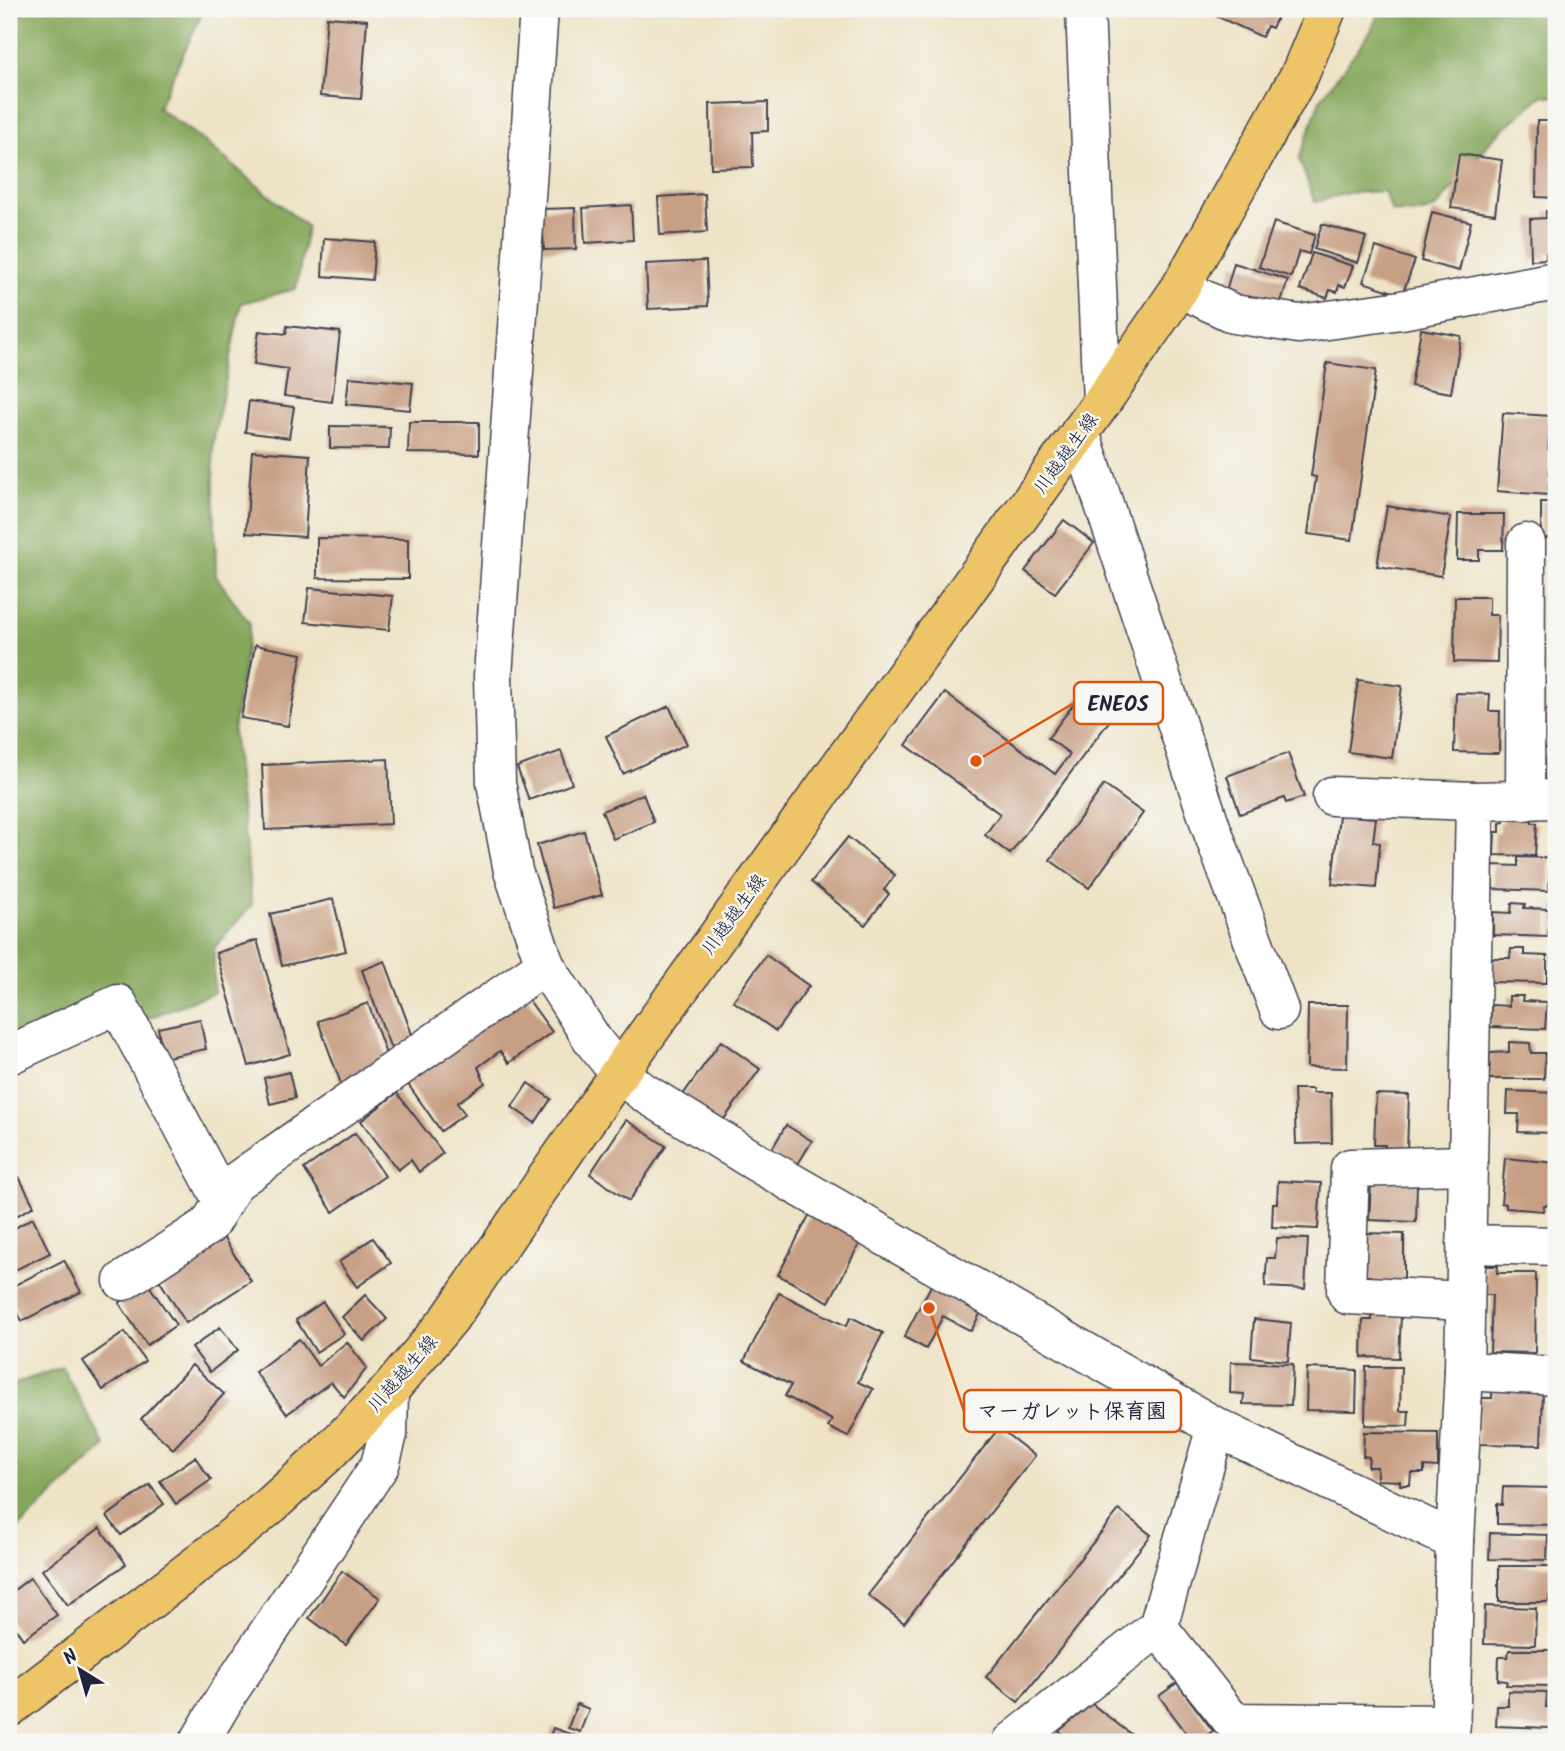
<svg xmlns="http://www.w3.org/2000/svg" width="1565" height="1751" font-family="Kalam,'Klee One',sans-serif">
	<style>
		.forest { fill: #86a75b; stroke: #54644b; stroke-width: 2 }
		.building { fill: #c79f84 }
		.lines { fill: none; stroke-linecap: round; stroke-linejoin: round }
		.minor-casing { stroke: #413f50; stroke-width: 41 }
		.major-casing { stroke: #413f50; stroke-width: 41 }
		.minor { stroke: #fff; stroke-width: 38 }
		.major { stroke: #eec469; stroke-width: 38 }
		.labels { text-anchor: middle; stroke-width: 5; stroke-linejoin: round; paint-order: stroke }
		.street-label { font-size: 19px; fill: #22223b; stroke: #f6f6f2 }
		.leader { fill: none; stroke: #de560e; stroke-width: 2.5 }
		.callout-dot { fill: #de560e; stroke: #f6f6f2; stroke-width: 2.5 }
		.callout { fill: #f6f6f2; stroke: #de560e; stroke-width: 2.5 }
		.callout-label { font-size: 21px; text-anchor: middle; font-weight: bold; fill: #22223b }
	</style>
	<rect width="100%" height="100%" fill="#f6f6f2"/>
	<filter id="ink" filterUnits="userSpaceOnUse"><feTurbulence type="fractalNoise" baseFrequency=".0143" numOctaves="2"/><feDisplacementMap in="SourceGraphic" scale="14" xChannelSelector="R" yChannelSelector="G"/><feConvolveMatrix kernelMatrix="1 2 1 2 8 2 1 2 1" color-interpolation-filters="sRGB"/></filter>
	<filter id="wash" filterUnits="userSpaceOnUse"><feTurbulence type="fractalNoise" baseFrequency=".00686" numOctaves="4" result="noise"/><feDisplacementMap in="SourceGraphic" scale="28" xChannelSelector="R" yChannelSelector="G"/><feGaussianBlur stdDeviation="1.57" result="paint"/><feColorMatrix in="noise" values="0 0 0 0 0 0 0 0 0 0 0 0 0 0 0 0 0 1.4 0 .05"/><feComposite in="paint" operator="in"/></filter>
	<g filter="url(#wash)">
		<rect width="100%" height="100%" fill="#eee3c6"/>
		<g class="forest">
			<path d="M9,9H204L158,108L204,141L307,227L296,289L241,303L213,443L216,576L250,624L233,731L252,905L214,948V992L139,1022L9,1040Z"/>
			<path d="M1380,9H1556V97L1543,95L1494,137L1437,207L1423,213L1392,212L1384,191L1348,193L1315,202L1299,159L1320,100L1371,31Z"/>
			<path d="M62,1367L105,1446L9,1537V1386Z"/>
		</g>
		<g id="blocks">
			<g class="building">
				<path d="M1219,9H1281L1272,28L1267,26L1262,37L1216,16Z"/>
				<path d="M327,17L367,20L361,99L320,96Z"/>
				<path d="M768,102V131L752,132L753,167L711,168L710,104Z"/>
				<path d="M1537,121H1556V198L1536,197Z"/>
				<path d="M1459,154L1502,160L1495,214L1451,208Z"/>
				<path d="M705,194L707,232L660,235L658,197Z"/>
				<path d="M631,205L633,240L585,243L583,208Z"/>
				<path d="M575,208L576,249L544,250L542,209Z"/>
				<path d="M1546,211H1556V253H1546V259L1531,260L1530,219L1546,218Z"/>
				<path d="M1432,212L1471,222L1459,271L1421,261Z"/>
				<path d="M1274,222L1315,235L1309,254L1299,251L1291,277L1259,267Z"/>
				<path d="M1322,224L1366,237L1358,263L1314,249Z"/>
				<path d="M324,238L375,242L372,280L322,276Z"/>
				<path d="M1376,247L1415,260L1402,295L1363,282Z"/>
				<path d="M1312,253L1353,266L1345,287L1339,285L1337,292L1330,290L1327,298L1300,289Z"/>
				<path d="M706,261L708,306L648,309L646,264Z"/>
				<path d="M1234,263L1288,280L1279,308L1226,291Z"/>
				<path d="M287,326L340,332L332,402L284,396L288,369L254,364L259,331L286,334Z"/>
				<path d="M1421,329L1461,336L1451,393L1411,386Z"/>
				<path d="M1327,363L1376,370L1352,540L1308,534L1316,477L1311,476Z"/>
				<path d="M349,377L413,383L410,410L346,404Z"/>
				<path d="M249,401L294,407L289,438L245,432Z"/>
				<path d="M1503,413L1550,416L1548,449H1551L1548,495L1497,491Z"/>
				<path d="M409,422H479V454L408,453Z"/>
				<path d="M330,426L390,427L389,449L330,448Z"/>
				<path d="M252,451L310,455L305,537L246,533Z"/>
				<rect x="1541" y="502" width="15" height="36"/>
				<path d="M1387,506L1451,517L1441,576L1377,566Z"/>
				<path d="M1458,514H1504L1503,550H1479V560H1457Z"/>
				<path d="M1064,520L1094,543L1055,593L1025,571Z"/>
				<path d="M317,538L408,539V579L317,578Z"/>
				<path d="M309,588L393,596L389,630L305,622Z"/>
				<path d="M1455,597H1489V615H1498L1497,663L1454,662Z"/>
				<path d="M1554,642H1556V687H1552Z"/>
				<path d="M255,645L302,654L288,726L241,718Z"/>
				<path d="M1358,680L1402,686L1392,758L1348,752Z"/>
				<path d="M945,693L1055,774L1070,754L1048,738L1079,697L1110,720L1010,854L985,835L1000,814L906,745Z"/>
				<path d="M1456,693L1490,694L1489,711H1500L1499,753L1454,752Z"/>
				<path d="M669,706L687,744L623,774L606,736Z"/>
				<path d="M1543,710H1556V748H1542Z"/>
				<path d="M561,751L572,784L529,800L517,767Z"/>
				<path d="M1288,753L1304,797L1286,803L1284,798L1240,814L1227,776Z"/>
				<path d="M388,759L391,824L265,830L262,765Z"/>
				<path d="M1104,785L1143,813L1089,888L1050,860Z"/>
				<path d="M643,794L654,822L613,839L602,811Z"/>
				<path d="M1532,809V823H1537L1535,856L1494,855L1495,832H1500V823L1504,822V817Z"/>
				<path d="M1339,815L1376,818L1373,842L1380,843L1376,888L1332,884Z"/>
				<path d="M584,831L602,895L554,908L537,845Z"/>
				<path d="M848,837L895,875L884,890L889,894L865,925L811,882Z"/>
				<path d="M1518,857L1549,858V891L1493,889V865L1518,866Z"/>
				<path d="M333,899L346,951L282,966L270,914Z"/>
				<path d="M1512,903L1525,904L1524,908L1549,909L1548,937L1493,935V912L1511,913Z"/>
				<rect x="1553" y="905" width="3" height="31"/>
				<path d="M257,940L290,1054L249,1066L216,953Z"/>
				<path d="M1511,949H1524V955L1547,956V983L1490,982L1491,958H1510Z"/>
				<rect x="1552" y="952" width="4" height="30"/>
				<path d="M766,955L809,986L776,1031L733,1001Z"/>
				<path d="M385,961L414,1040L391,1049L362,970Z"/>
				<path d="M523,992L552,1032L509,1063L500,1051L478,1067L485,1083L457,1103L465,1114L441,1131L403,1077Z"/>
				<path d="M1509,996H1523L1522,1001L1547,1002L1545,1029L1490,1027L1491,1005L1509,1006Z"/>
				<rect x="1551" y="997" width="5" height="32"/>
				<path d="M368,1003L390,1066L341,1084L318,1021Z"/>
				<path d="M1308,1005H1348L1347,1068L1307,1067Z"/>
				<path d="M200,1019L206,1049L163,1058L158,1028Z"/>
				<path d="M721,1041L760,1069L719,1126L680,1099Z"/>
				<path d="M1509,1042L1530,1043L1531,1053H1545L1544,1079H1489L1490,1053L1509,1052Z"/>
				<rect x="1550" y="1044" width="6" height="43"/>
				<path d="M289,1072L295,1098L270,1104L264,1078Z"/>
				<path d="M528,1083L551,1099L535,1123L512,1107Z"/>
				<path d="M1294,1089H1312L1313,1093H1331L1332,1143L1296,1144Z"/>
				<path d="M1508,1091L1556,1093L1555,1133L1518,1132L1519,1114H1507Z"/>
				<path d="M397,1093L443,1153L419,1172L411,1160L398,1170L361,1121Z"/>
				<path d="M1376,1094L1409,1095L1407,1150L1385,1149V1145H1374Z"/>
				<path d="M626,1120L666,1146L629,1201L590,1174Z"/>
				<path d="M786,1125L812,1141L795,1169L769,1154Z"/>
				<path d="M355,1133L385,1176L333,1212L304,1169Z"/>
				<path d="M1505,1158L1556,1163L1554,1206L1544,1205L1543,1211L1506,1208V1204L1501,1203Z"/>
				<path d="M19,1177L34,1206L9,1220V1182Z"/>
				<path d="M1278,1181L1321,1183L1318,1229L1272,1227L1273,1203H1277Z"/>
				<path d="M1371,1181L1417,1182L1416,1222L1369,1220Z"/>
				<path d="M813,1208L864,1235L829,1302L778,1275Z"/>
				<path d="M33,1218L50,1253L9,1273V1231Z"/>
				<path d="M1361,1233L1404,1234V1282H1370V1276H1361Z"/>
				<path d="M223,1237L251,1281L186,1323L158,1278Z"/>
				<path d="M373,1238L391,1263L357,1287L339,1262Z"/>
				<path d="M1277,1238L1308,1239L1305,1289L1265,1287L1267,1258H1275Z"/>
				<path d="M64,1260L81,1292L22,1321L9,1296V1288Z"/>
				<path d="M1485,1266H1498L1497,1273H1536L1535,1353L1490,1352L1492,1295H1485Z"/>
				<path d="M935,1278L985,1305L971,1331L943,1316L926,1349L904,1337Z"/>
				<path d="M148,1284L176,1325L147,1345L119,1303Z"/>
				<path d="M779,1293L846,1326L851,1317L883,1333L858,1382L873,1389L848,1437L828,1427L832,1420L785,1396L791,1385L744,1361Z"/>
				<path d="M365,1295L387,1319L364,1341L342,1317Z"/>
				<path d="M323,1302L344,1334L316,1352L296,1320Z"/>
				<path d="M1372,1316H1401L1399,1358L1362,1357L1363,1320H1372Z"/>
				<path d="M1254,1319L1291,1323L1288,1361L1251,1357Z"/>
				<path d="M220,1327L238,1350L210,1372L192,1348Z"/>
				<path d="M125,1332L145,1361L103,1390L83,1361Z"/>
				<path d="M299,1339L318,1366L347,1342L367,1368L344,1397L331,1382L287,1414L255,1372Z"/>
				<path d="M1231,1362L1293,1364L1291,1405L1243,1404L1244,1394L1230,1393Z"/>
				<path d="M192,1365L224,1394L173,1449L141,1419Z"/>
				<path d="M1366,1367H1401L1400,1411H1409L1408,1426L1365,1425Z"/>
				<path d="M1307,1368L1357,1370L1356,1411L1306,1410Z"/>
				<path d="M1492,1391L1543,1393L1541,1445L1477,1444L1478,1398H1492Z"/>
				<path d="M999,1428L1035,1456L904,1623L868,1595Z"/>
				<path d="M1364,1432L1438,1433V1467L1424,1466V1473H1411L1410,1485H1400V1481L1377,1480V1467H1368L1369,1457L1363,1456Z"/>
				<path d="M195,1457L211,1480L176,1504L160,1481Z"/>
				<path d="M150,1485L164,1504L121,1535L107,1516Z"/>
				<path d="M1503,1487L1556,1488V1525L1497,1524V1504L1502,1505Z"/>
				<path d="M1119,1510L1151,1535L1018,1702L986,1677Z"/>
				<path d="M100,1528L126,1564L68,1605L42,1570Z"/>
				<path d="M1490,1533L1548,1535L1547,1560L1489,1559Z"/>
				<path d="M1499,1566H1551V1573H1554V1596H1549V1602H1499Z"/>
				<path d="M342,1571L380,1598L346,1645L309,1618Z"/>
				<path d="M30,1578L57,1615L23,1639L9,1619V1594Z"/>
				<path d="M1485,1606L1536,1608L1535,1645L1484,1644Z"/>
				<path d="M1509,1650H1552L1551,1686L1506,1685L1507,1681L1498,1680L1499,1657H1508Z"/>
				<path d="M1177,1683L1213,1731L1196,1742H1193L1159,1696Z"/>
				<path d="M1508,1691L1547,1692L1546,1707H1551L1550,1728L1496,1726L1497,1706H1508Z"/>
				<path d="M577,1704L589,1709L580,1732L568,1728Z"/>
				<path d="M1092,1704L1137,1739L1135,1742H1074L1059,1731Z"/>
				<path d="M553,1728L579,1737L577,1742H548Z"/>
			</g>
		</g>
	</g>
	<g filter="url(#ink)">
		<use href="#blocks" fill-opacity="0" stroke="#413f50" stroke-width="2"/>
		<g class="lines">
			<defs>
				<g id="minor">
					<path d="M539,9L493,676L496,783L513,871L545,965L594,1042L619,1073L643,1092L756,1162L1216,1427L1455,1541"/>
					<path d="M1085,9L1102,402"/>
					<path d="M1180,288L1234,314L1299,324L1401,310L1556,281"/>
					<path d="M1080,432L1212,830L1279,1010"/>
					<path d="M1332,796L1475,801"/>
					<path d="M1556,799L1475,801L1464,1371L1556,1376"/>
					<path d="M1525,801L1526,543"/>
					<path d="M9,1055L118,1004L223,1202"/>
					<path d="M1466,1244L1556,1246"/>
					<path d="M123,1281L209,1225L234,1183L545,965"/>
					<path d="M1465,1301L1348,1295L1346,1291L1350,1168L1468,1165"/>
					<path d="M1158,1627L1233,1722L1451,1724"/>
					<path d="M199,1742L228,1693L380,1465L388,1434L389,1391"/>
					<path d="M1012,1742L1158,1627L1216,1427"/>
					<path d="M1450,1742L1455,1541L1464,1371"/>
				</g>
				<path id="major" d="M9,1708L216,1550L271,1505L324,1457L389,1391L450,1318L619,1073L1102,402L1180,288L1300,74L1327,9"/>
			</defs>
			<use href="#minor" class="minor-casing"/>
			<use href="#major" class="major-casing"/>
			<use href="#minor" class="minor"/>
			<use href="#major" class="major"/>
		</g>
	</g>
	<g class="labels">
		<g class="street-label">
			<text transform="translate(1065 453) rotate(-54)" y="7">川越越生線</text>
			<text transform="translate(733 914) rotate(-54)" y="7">川越越生線</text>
			<text transform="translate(402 1373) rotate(-49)" y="7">川越越生線</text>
		</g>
	</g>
	<path class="leader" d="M976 761L1074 703M929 1308L964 1411"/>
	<g class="callout-dot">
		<circle cx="976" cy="761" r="7"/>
		<circle cx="929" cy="1308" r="7"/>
	</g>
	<g class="callout">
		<rect x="1074" y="682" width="89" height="42" rx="7"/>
		<rect x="964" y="1390" width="217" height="42" rx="7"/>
	</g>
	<g class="callout-label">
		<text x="1118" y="711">ENEOS</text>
		<text x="1072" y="1418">マーガレット保育園</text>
	</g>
	<rect width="1565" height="1751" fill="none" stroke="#f6f6f2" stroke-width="35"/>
	<g transform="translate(80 1670) rotate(323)" stroke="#f6f6f2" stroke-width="5" paint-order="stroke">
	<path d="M0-5L12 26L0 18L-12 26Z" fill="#22223b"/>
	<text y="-10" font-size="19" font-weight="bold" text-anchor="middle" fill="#22223b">N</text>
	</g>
</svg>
